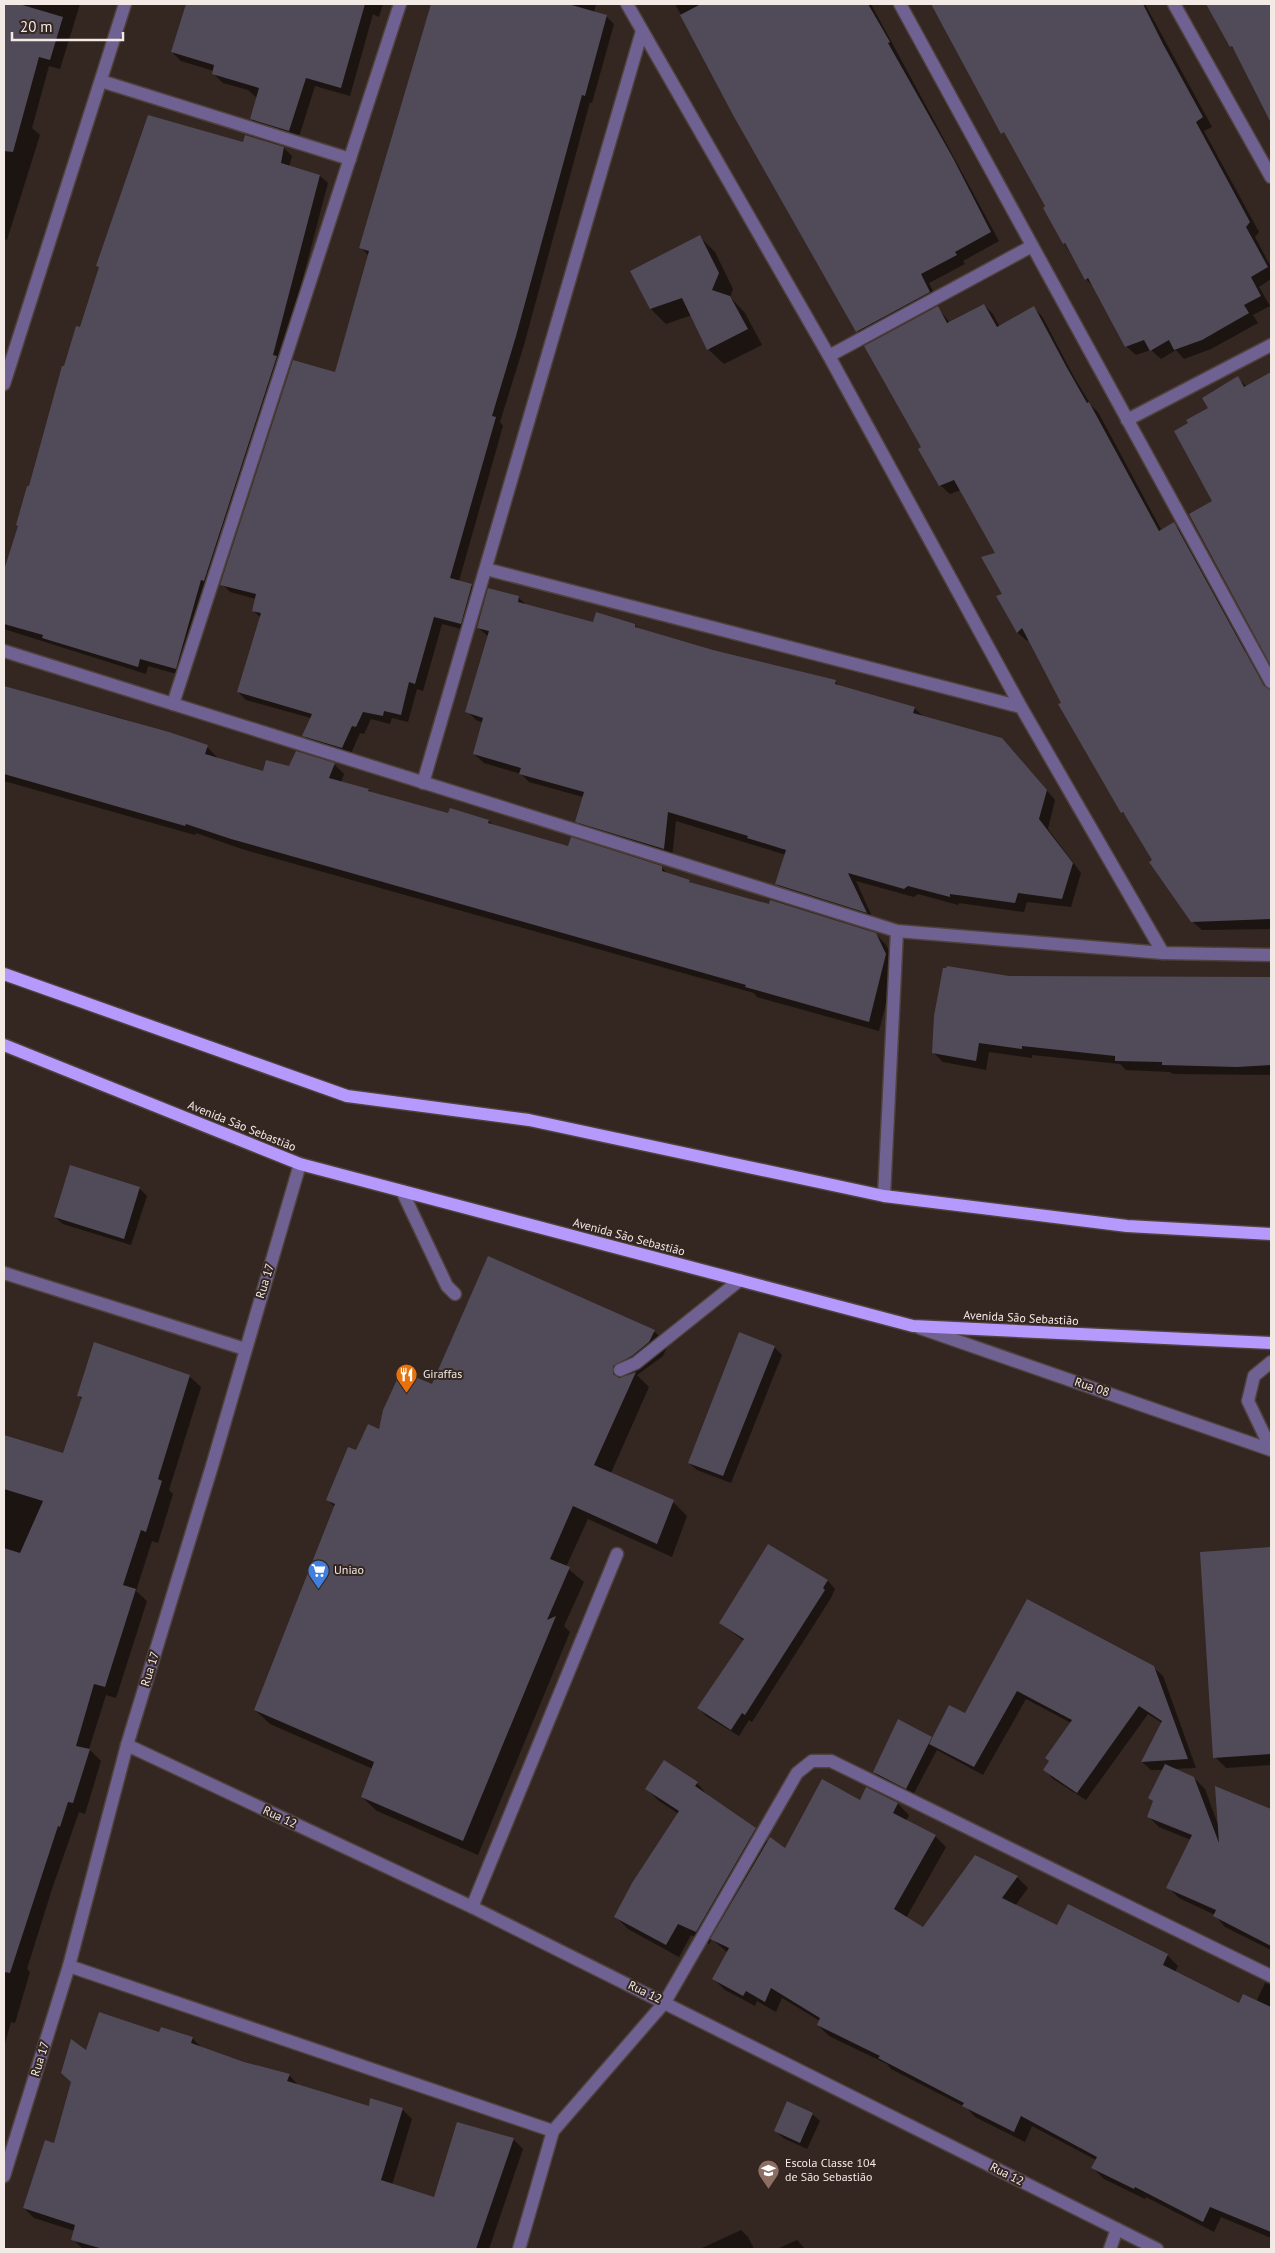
<svg xmlns="http://www.w3.org/2000/svg" width="1275" height="2253" font-family="'PT Sans',sans-serif">
	<style>
		.shadow { fill: #0007 }
		.building { fill: #514b59 }
		.lines { fill: none; stroke-linecap: round; stroke-linejoin: round }
		.service-casing { stroke: #4f413c; stroke-width: 15 }
		.minor-casing { stroke: #4f413c; stroke-width: 15 }
		.primary-casing { stroke: #4f413c; stroke-width: 15 }
		.service { stroke: #6f6292; stroke-width: 12 }
		.minor { stroke: #6f6292; stroke-width: 12 }
		.primary { stroke: #b699fc; stroke-width: 12 }
		.labels { text-anchor: middle; stroke-width: 4; stroke-linejoin: round; paint-order: stroke }
		.street-label { font-size: 12px; fill: #f3e9e5; stroke: #342620 }
		.poi-label { font-size: 12px; fill: #f3e9e5; stroke: #342620; text-anchor: start }
	</style>
	<rect width="100%" height="100%" fill="#342620"/>
	<g class="shadow">
		<path d="M4,4H80L60,69L49,66L32,128L40,135L7,240L4,239Z"/>
		<path d="M187,4H383L379,17L373,14L350,96L315,86L298,140L260,128L251,119L257,98L248,90L223,83L214,74V71L181,61L172,52Z"/>
		<path d="M432,4H596L594,12L606,16L614,24L592,103L590,102L524,345L500,422L503,426L459,581L472,585L480,593L469,631L442,624L423,691L417,689L408,722L392,718L390,724L371,719L364,734L360,733L350,756L312,744L304,736L311,718L246,700L238,692L261,618L253,610L256,599L230,592L222,584L336,373L369,256L361,248Z"/>
		<path d="M675,4H871L999,241L963,261L965,264L929,283L938,301L866,340L857,331Z"/>
		<path d="M934,4H1145L1212,127L1204,131L1259,232L1255,237L1271,267V279L1259,287L1270,306L1253,315L1258,323L1211,349L1184,359L1176,350L1161,359L1151,350L1136,355L1126,346L1095,288L1086,279L1064,243L1047,207Z"/>
		<path d="M1224,4H1271V120L1236,52L1231,46L1212,11Z"/>
		<path d="M244,143L284,148L292,156L289,167L320,176L328,183L281,361L184,676L148,666L146,674L4,629V576L65,368L81,328Z"/>
		<path d="M700,237L715,252L733,289L730,297L745,313L762,345L724,364L708,349L692,315L666,324L651,309Z"/>
		<path d="M984,305L993,314L1000,327L1033,307L1042,316L1074,377L1091,405L1098,412L1162,531L1174,524L1183,533L1248,651L1240,654L1266,709L1271,707V929L1202,930L1192,921L1128,818L1122,812L1029,639L1027,641L1018,633L998,597L1003,595L996,553L961,490L950,494L940,485L923,448L938,308L950,323Z"/>
		<path d="M1271,373V643L1266,645L1214,501L1209,409L1238,378L1247,387Z"/>
		<path d="M518,597L527,606L594,623L635,625L640,630L713,652L835,682L841,687L914,708L924,717L1011,749L1055,800L1048,829L1081,873L1071,907L1027,902L1024,912L959,903L958,905L918,894L914,897L856,881L874,921L786,893L777,884L786,855L676,821L672,857L586,830L577,821L583,797L529,782L521,774L484,763L474,754L483,723L476,720L467,711L489,637L478,628Z"/>
		<path d="M4,687L124,719L207,747L217,757L216,759L264,772L289,768L334,764L344,774L341,782L369,790L372,794L448,815L489,821L493,825L569,848L661,867L669,875L689,881L692,884L876,934L886,945L896,965L879,1031L757,997L754,993L242,849L196,833L195,835L4,781Z"/>
		<path d="M1009,977L1258,999L1271,998V1075L1173,1074L1170,1072L1126,1070L1120,1064L1032,1055V1058L989,1052L986,1070L943,1062L933,1052Z"/>
		<path d="M139,1188L147,1196L131,1245L63,1224L55,1217Z"/>
		<path d="M654,1331L668,1345L663,1356L637,1375L649,1387L611,1473L673,1502L687,1516L672,1557L588,1519L566,1567L584,1582L564,1626L570,1632L478,1855L377,1811L362,1797L373,1769L270,1724L255,1710L335,1507L328,1500L357,1452L432,1386Z"/>
		<path d="M774,1347L782,1355L731,1483L697,1470L689,1463Z"/>
		<path d="M189,1376L201,1387L169,1490L173,1494L158,1543L152,1541L136,1591L147,1601L116,1698L106,1695L89,1749L101,1761L85,1814L79,1812L52,1889L27,1969L30,1972L15,2023L11,2022L4,2047V1437L64,1454L82,1399L78,1395Z"/>
		<path d="M769,1546L828,1581L835,1589L831,1598L752,1722L749,1720L739,1736L706,1716L699,1708L744,1641L720,1623Z"/>
		<path d="M1271,1548V1765L1226,1768L1215,1757L1202,1554Z"/>
		<path d="M1027,1601L1153,1667L1163,1676L1196,1768L1173,1769L1194,1778L1205,1789L1218,1825L1217,1787L1271,1811V1950L1225,1927L1215,1915L1179,1898L1168,1887L1191,1840L1159,1827L1148,1816L1154,1802L1150,1798L1164,1770H1151L1142,1762L1162,1723L1148,1714L1086,1800L1053,1779L1045,1770L1050,1762L1046,1758L1071,1723L1026,1699L983,1775L937,1750L913,1795L882,1780L874,1772L898,1720L933,1739L966,1715Z"/>
		<path d="M697,1783L709,1797L755,1829L768,1842L786,1849L861,1802L867,1789L898,1804L909,1815L906,1821L935,1836L946,1847L906,1918L923,1929L1017,1877L1028,1888L1015,1906L1058,1927L1167,1955L1178,1966L1175,1972L1240,2005L1256,2002L1265,1983L1271,1985V2238L1221,2217L1214,2232L1146,2197L1145,2199L1104,2179L1093,2168L1096,2160L1032,2126L1025,2142L975,2117L967,2108L891,2069L887,2064L829,2036L818,2025L820,2021L782,1998L776,2012L757,2001L755,2006L725,1990L714,1979L728,1953L712,1939L709,1944L691,1935L679,1957L628,1929L616,1917L679,1814L659,1801L647,1789Z"/>
		<path d="M160,2034L192,2038L202,2048L244,2063L289,2075L299,2086L370,2108L402,2109L412,2119L392,2185L435,2199L513,2139L523,2149L489,2249H83L73,2239L75,2231L34,2218L24,2208L54,2144L87,2052Z"/>
		<path d="M812,2114L820,2121L807,2149L783,2138L776,2131Z"/>
		<path d="M741,2230L748,2237L754,2249H700Z"/>
		<path d="M797,2240L805,2249H777Z"/>
	</g>
	<g class="building">
		<path d="M4,4H19L63,17L50,60L39,57L13,152L4,151Z"/>
		<path d="M186,4H365L341,88L306,78L289,131L250,119L259,88L212,74L214,65L171,52Z"/>
		<path d="M431,4H568L607,15L585,96L582,95L516,336L492,416L496,417L450,578L472,584L461,624L434,617L415,684L409,682L401,715L384,711L383,716L363,712L356,727L352,726L342,748L302,736L312,714L237,692L261,613L252,611L256,594L220,585L293,360L335,372L369,251L359,248Z"/>
		<path d="M701,4H868L890,42L888,43L953,158L991,232L955,252L957,255L921,274L930,292L856,332L733,115L680,15Z"/>
		<path d="M931,4H1143L1163,44L1203,117L1196,122L1250,222L1246,227L1268,267L1251,277L1261,296L1244,305L1249,313L1202,340L1174,350L1169,340L1150,351L1144,340L1125,347L1088,278L1085,280L1065,243L1063,244L1043,208L1045,206L1004,132L1001,134Z"/>
		<path d="M1206,4H1271V123L1232,46L1230,47Z"/>
		<path d="M148,115L243,142L245,135L284,147L281,163L320,175L273,355L277,356L204,581L201,580L176,669L140,659L138,667L42,638L43,635L4,624V570L18,526L16,525L27,486H29L62,366H64L76,326L80,327L99,267L96,266Z"/>
		<path d="M700,235L719,273L712,290L730,296L748,329L707,350L682,298L650,309L630,271Z"/>
		<path d="M984,304L997,327L1034,306L1066,366L1087,403L1089,402L1159,531L1174,522L1264,686L1271,690V919L1191,922L1149,862L1152,860L1123,812L1121,813L1058,704L1061,703L1022,628L1017,633L996,596L1002,594L981,557L995,553L954,480L939,486L918,449L921,447L864,346L938,306L947,323Z"/>
		<path d="M1271,372V666L1189,514L1212,501L1174,431L1188,423L1186,420L1208,408L1202,398L1238,376L1244,387Z"/>
		<path d="M488,588L519,596L518,602L593,622L596,612L635,624V627L713,650L836,680L835,684L915,707L913,713L1002,738L1047,790L1039,819L1073,863L1062,899L1018,893L1015,903L950,894V897L908,886L904,889L848,873L867,913L775,884L786,850L747,838L748,836L668,812L664,849L575,822L584,792L519,774L521,768L473,754L483,718L465,712L489,631L477,628Z"/>
		<path d="M4,686L169,732L208,745L205,754L263,771L266,760L289,766L296,751L335,763L329,778L369,789L368,791L448,813L450,808L489,820L488,823L568,846L571,837L662,866V871L690,880L689,882L769,904L770,900L876,933L886,954L869,1022L745,987L746,985L231,839L186,824L185,826L4,774Z"/>
		<path d="M947,966L1009,976L1271,977V1065L1237,1067L1162,1065V1062L1115,1061V1056L1022,1046V1049L979,1043L976,1061L932,1053L934,1016L943,968H946Z"/>
		<path d="M70,1165L140,1187L124,1239L54,1217Z"/>
		<path d="M488,1256L655,1330L649,1342L632,1356L613,1366V1374L619,1378L636,1372L594,1465L674,1500L657,1544L573,1506L550,1559L570,1567L547,1620L556,1616L463,1841L361,1797L374,1762L254,1710L335,1504L326,1500L348,1447L356,1450L368,1424L379,1429L383,1410L401,1371L432,1384Z"/>
		<path d="M739,1332L775,1346L723,1476L688,1463Z"/>
		<path d="M94,1342L190,1375L158,1479L162,1481L146,1532L141,1530L123,1585L136,1589L105,1687L94,1684L76,1746L90,1749L73,1803L68,1802L60,1827L58,1826L10,1973L4,1972V1548L20,1553L43,1501L4,1489V1435L63,1453L82,1397L77,1396Z"/>
		<path d="M768,1544L828,1580L823,1588L825,1590L745,1715L742,1713L731,1730L697,1708L744,1639L719,1623Z"/>
		<path d="M1271,1547V1754L1213,1758L1200,1552Z"/>
		<path d="M1027,1599L1154,1666L1188,1759L1141,1762L1162,1721L1139,1706L1077,1793L1043,1770L1049,1761L1045,1758L1072,1720L1017,1691L974,1767L929,1744L949,1705L965,1713Z"/>
		<path d="M898,1719L932,1737L906,1789L873,1772Z"/>
		<path d="M664,1760L698,1782L695,1786L756,1828L696,1932L678,1924L666,1945L614,1917L632,1883L679,1811L645,1789Z"/>
		<path d="M1165,1764L1194,1777L1219,1843L1215,1786L1271,1809V1946L1213,1916L1216,1910L1166,1888L1192,1835L1147,1817L1153,1801L1148,1798Z"/>
		<path d="M822,1779L860,1800L866,1787L898,1803L893,1813L936,1835L894,1909L923,1927L975,1855L1018,1876L1002,1898L1057,1925L1068,1904L1168,1954L1163,1965L1239,2003L1243,1994L1271,2007V2232L1210,2207L1203,2222L1135,2187L1134,2189L1091,2168L1097,2157L1021,2116L1014,2132L962,2106L964,2103L878,2058L880,2056L817,2025L820,2018L771,1988L765,2002L746,1991L743,1996L712,1979L729,1948L710,1939L770,1837L785,1848Z"/>
		<path d="M99,2012L159,2032L161,2027L193,2037L191,2043L244,2062L290,2074L287,2081L369,2106L370,2098L403,2108L381,2180L434,2197L457,2122L514,2138L476,2249H103L71,2240L75,2225L23,2208L45,2140L54,2143L71,2082L61,2073L71,2039L86,2050Z"/>
		<path d="M787,2101L813,2113L800,2143L774,2131Z"/>
	</g>
	<g class="lines">
		<defs>
			<g id="service">
				<path d="M402,1191L447,1286L455,1294"/>
				<path d="M620,1370L636,1363L740,1280"/>
			</g>
			<g id="minor">
				<path d="M627,4L829,356L1021,707L1163,953"/>
				<path d="M900,4L1271,682"/>
				<path d="M1174,4L1271,177"/>
				<path d="M101,81L350,159"/>
				<path d="M829,356L1032,246"/>
				<path d="M4,384L125,4"/>
				<path d="M1127,420L1271,345"/>
				<path d="M486,569L1021,707"/>
				<path d="M4,651L897,931L1163,953L1271,955"/>
				<path d="M173,704L400,4"/>
				<path d="M423,783L642,31"/>
				<path d="M884,1196L897,931"/>
				<path d="M4,1273L245,1349"/>
				<path d="M920,1328L1271,1450"/>
				<path d="M1271,1449L1248,1401L1254,1376L1271,1362"/>
				<path d="M127,1745L472,1907L1157,2249"/>
				<path d="M472,1907L617,1554"/>
				<path d="M69,1966L553,2131"/>
				<path d="M4,2176L69,1966L127,1745L212,1466L300,1164"/>
				<path d="M519,2249L553,2131L665,2002L797,1773L812,1761H831L1271,1976"/>
				<path d="M1110,2249L1117,2229"/>
			</g>
			<g id="primary">
				<path d="M4,974L347,1096L529,1120L884,1196L1127,1226L1271,1234"/>
				<path d="M4,1045L300,1164L913,1326L1271,1343"/>
			</g>
		</defs>
		<use href="#service" class="service-casing"/>
		<use href="#minor" class="minor-casing"/>
		<use href="#primary" class="primary-casing"/>
		<use href="#service" class="service"/>
		<use href="#minor" class="minor"/>
		<use href="#primary" class="primary"/>
	</g>
	<defs>
		<symbol id="restaurant-pin" viewBox="-11 -11 22 30"><path d="M0 17L-7.5 6A9.5 9.5 0 1 1 7.5 6Z" fill="#e8710a" stroke="#342620"/><path d="M-5-6h1v4h1v-4h1v4h1v-4h1v5L-1.5 .5V6h-2V.5L-5-1ZM5-6V6H3V1.5H1.5Q1.5-4 5-6Z" fill="#fff"/></symbol>
		<symbol id="supermarket-pin" viewBox="-11 -11 22 30"><path d="M0 17L-7.5 6A9.5 9.5 0 1 1 7.5 6Z" fill="#3f7fe0" stroke="#342620"/><path d="M-6-5.5h2.5l.6 2H6L4.5 2H-2.5L-4.4-4H-6ZM-1.5 3.2a1.3 1.3 0 1 0 .1 0ZM3 3.2a1.3 1.3 0 1 0 .1 0Z" fill="#fff"/></symbol>
		<symbol id="school-pin" viewBox="-11 -11 22 30"><path d="M0 17L-7.5 6A9.5 9.5 0 1 1 7.5 6Z" fill="#8d6e63" stroke="#342620"/><path d="M0-5L7-2L0 1L-7-2ZM-4 1L0 2.5L4 1V4Q0 6-4 4Z" fill="#fff"/></symbol>
	</defs>
	<g fill-rule="evenodd">
		<use href="#restaurant-pin" x="394" y="1362" width="25" height="34"/>
		<use href="#supermarket-pin" x="306" y="1558" width="25" height="34"/>
		<use href="#school-pin" x="756" y="2158" width="25" height="34"/>
	</g>
	<g class="labels">
		<g class="street-label">
			<text transform="translate(242 1126) rotate(22)" y="4">Avenida São Sebastião</text>
			<text transform="translate(629 1237) rotate(15)" y="4">Avenida São Sebastião</text>
			<text transform="translate(265 1281) rotate(-73)" y="4">Rua 17</text>
			<text transform="translate(1021 1318) rotate(3)" y="4">Avenida São Sebastião</text>
			<text transform="translate(1092 1387) rotate(19)" y="4">Rua 08</text>
			<text transform="translate(150 1669) rotate(-73)" y="4">Rua 17</text>
			<text transform="translate(280 1817) rotate(25)" y="4">Rua 12</text>
			<text transform="translate(645 1992) rotate(26)" y="4">Rua 12</text>
			<text transform="translate(40 2059) rotate(-73)" y="4">Rua 17</text>
			<text transform="translate(1007 2174) rotate(27)" y="4">Rua 12</text>
		</g>
		<g class="poi-label">
			<text x="423" y="1378">Giraffas</text>
			<text x="334" y="1574">Uniao</text>
			<text x="785" y="2167">Escola Classe 104<tspan x="785" dy="14">de São Sebastião</tspan></text>
		</g>
	</g>
	<rect width="1275" height="2253" fill="none" stroke="#f3e9e5" stroke-width="10"/>
	<path d="M12 32v8h111v-8" fill="none" stroke="#f3e9e5" stroke-width="2.5"/>
	<text x="20" y="32" font-size="15" fill="#f3e9e5" stroke="#342620" stroke-width="4" paint-order="stroke">20 m</text>
</svg>
